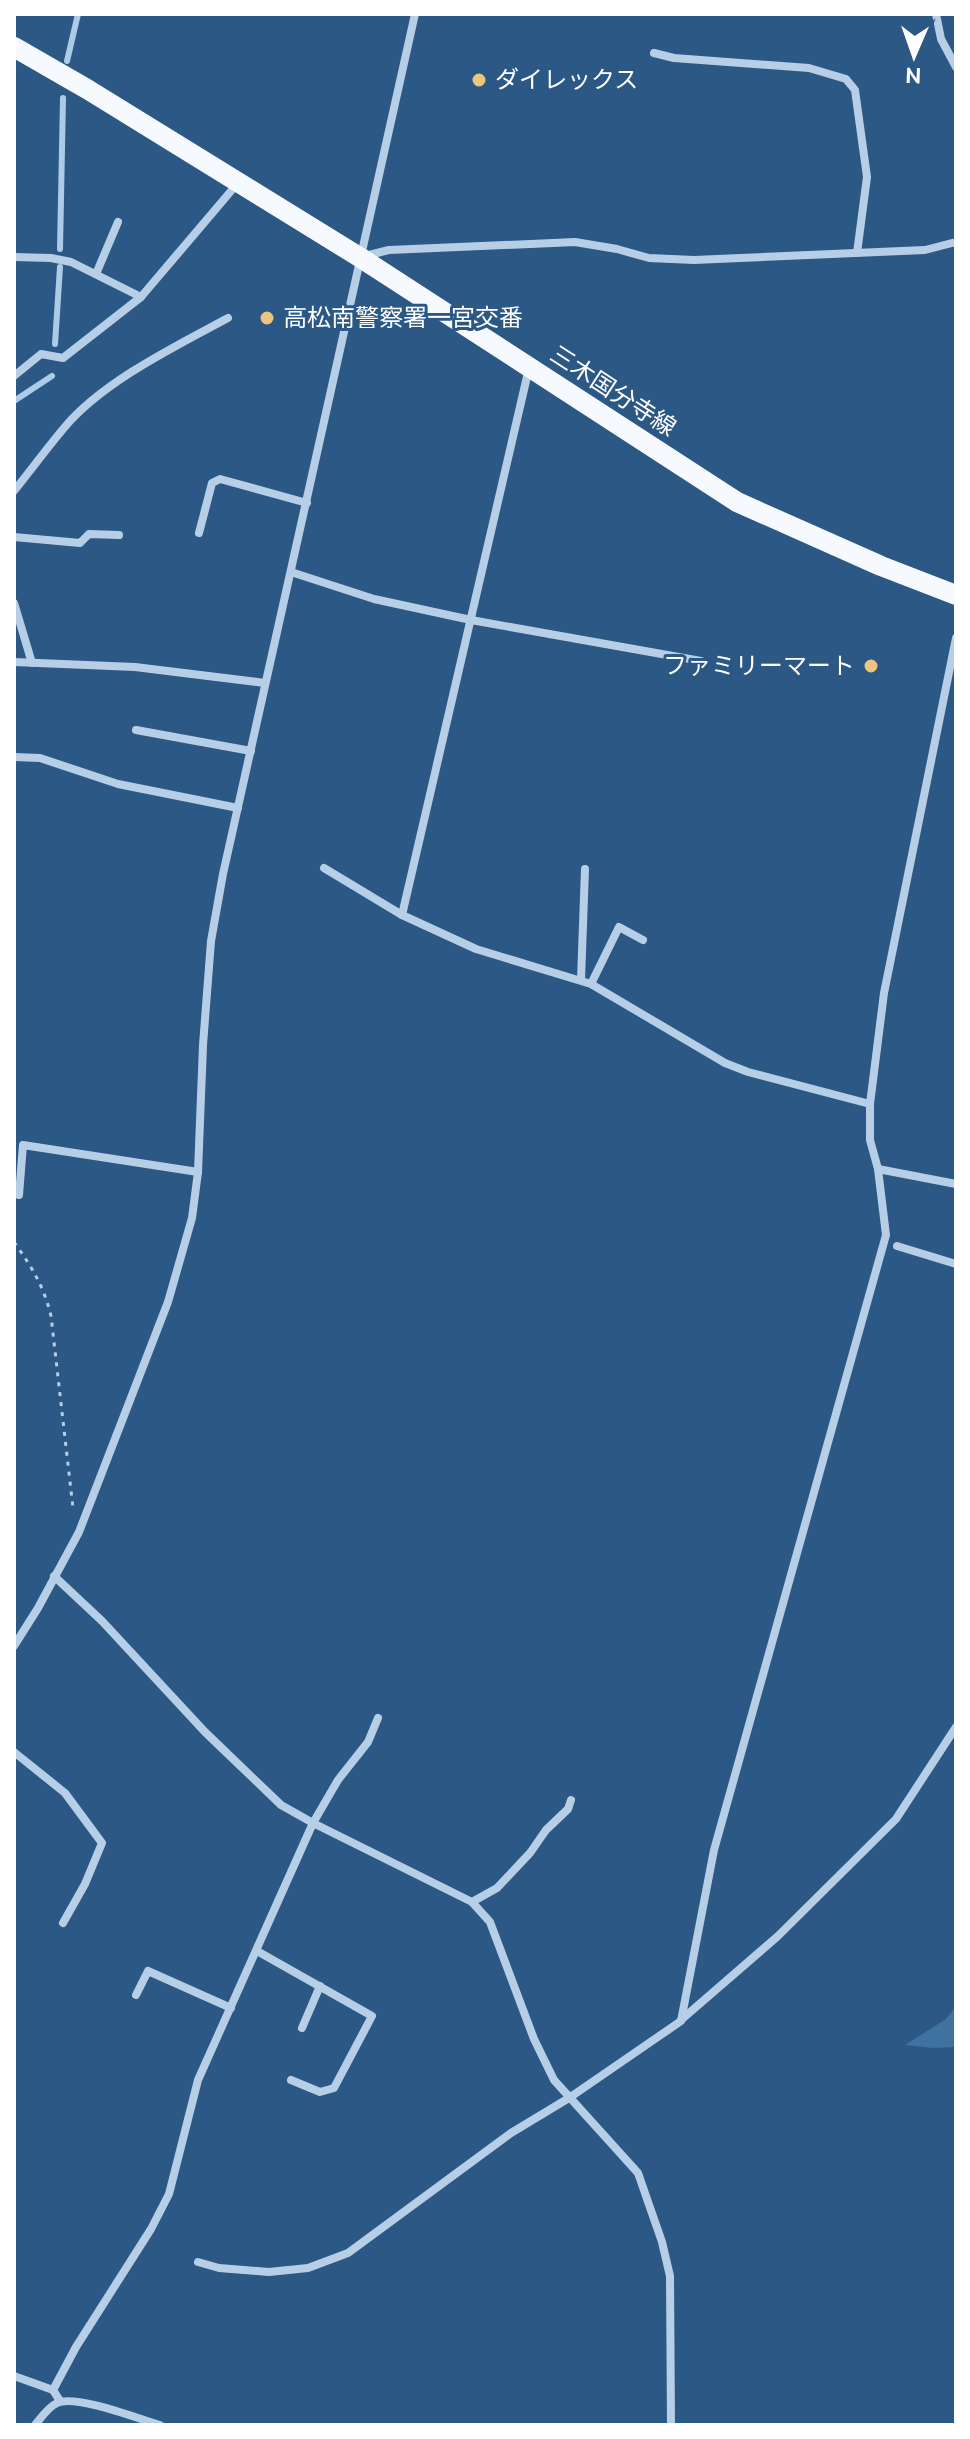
<svg xmlns="http://www.w3.org/2000/svg" width="970" height="2439" font-family="Ubuntu,'Noto Sans JP',sans-serif">
	<style>
		.green { fill: #4072a0 }
		.lines { fill: none; stroke-linecap: round; stroke-linejoin: round }
		.stream { stroke: #abcbe7; stroke-width: 6 }
		.path { stroke: #b6cfe7; stroke-width: 3; stroke-dasharray: 4 6; stroke-linecap: butt }
		.minor { stroke: #b6cfe7; stroke-width: 8 }
		.primary { stroke: #f6fafe; stroke-width: 20 }
		.poi-dot { fill: #edc57e; stroke: #2b5884; stroke-width: 3 }
		.labels { text-anchor: middle; stroke-width: 6; stroke-linejoin: round; paint-order: stroke }
		.poi-label { font-size: 24px; fill: #fff; stroke: #2b5884; text-anchor: start }
		.street-label { font-size: 24px; fill: #fff; stroke: #2b5884 }
	</style>
	<rect width="100%" height="100%" fill="#2b5884"/>
	<path class="green" d="M956,2006V2047L933,2048L905,2045L946,2019Z"/>
	<g class="lines">
		<g class="stream">
			<path d="M67,61L78,14"/>
			<path d="M60,249L63,98"/>
			<path d="M55,344L60,267"/>
			<path d="M14,401L52,376"/>
		</g>
		<path class="path" d="M14,1242C31,1266 44,1286 51,1316L73,1508"/>
		<g class="minor">
			<path d="M936,14L941,39L956,67"/>
			<path d="M654,53L674,58L809,68L846,79L855,90L867,177L857,253"/>
			<path d="M365,256L389,250L575,242L617,249L649,258L694,260L925,250L956,242"/>
			<path d="M14,257L51,258L71,262L141,297"/>
			<path d="M96,274L118,222"/>
			<path d="M14,376L41,354L63,358L141,297L237,184"/>
			<path d="M14,491C31,470 47,448 64,428C102,382 176,346 228,318"/>
			<path d="M199,533L212,483L220,479L307,503"/>
			<path d="M14,537L80,543L89,534L119,535"/>
			<path d="M291,572L374,599L471,620L701,661"/>
			<path d="M14,603L32,663"/>
			<path d="M14,662L135,667L265,683"/>
			<path d="M136,730L251,751"/>
			<path d="M14,757L40,758L118,784L238,808"/>
			<path d="M324,868L402,915L476,949L591,984L725,1063L748,1072L870,1104"/>
			<path d="M402,915L529,368"/>
			<path d="M581,980L585,869"/>
			<path d="M591,984L619,927L643,940"/>
			<path d="M878,1169L956,1184"/>
			<path d="M19,1195L23,1145L198,1172"/>
			<path d="M897,1246L956,1264"/>
			<path d="M54,1576L102,1621L205,1732L281,1805L313,1823L472,1902L490,1922L534,2039L554,2080L638,2173L662,2242L670,2276L671,2425"/>
			<path d="M14,1646L38,1608L79,1532L168,1302L192,1218L198,1172L203,1045L211,941L223,874L415,14"/>
			<path d="M14,1752L65,1793L102,1843L85,1884L63,1923"/>
			<path d="M472,1902L497,1888L530,1853L546,1830L568,1809L571,1800"/>
			<path d="M257,1951L372,2016L334,2088L320,2092L291,2080"/>
			<path d="M136,1995L148,1971L231,2008"/>
			<path d="M681,2020L778,1936L896,1819L956,1727"/>
			<path d="M302,2028L320,1986"/>
			<path d="M198,2262L219,2268L269,2272L308,2268L348,2253L511,2133L569,2098L681,2021L714,1850L886,1235L878,1169L870,1140V1104L884,993L956,638"/>
			<path d="M14,2376L53,2390"/>
			<path d="M60,2401L53,2390L76,2347L151,2229L169,2194L198,2080L313,1823L338,1780L368,1742L378,1718"/>
			<path d="M35,2425C42,2417 47,2408 57,2403C75,2394 139,2419 160,2425"/>
		</g>
		<path class="primary" d="M14,47L87,89L361,258L737,502L881,566L956,595"/>
	</g>
	<g class="poi-dot">
		<circle cx="479" cy="80" r="8"/>
		<circle cx="267" cy="318" r="8"/>
		<circle cx="871" cy="666" r="8"/>
	</g>
	<g class="labels">
		<g class="poi-label">
			<text x="495" y="88">ダイレックス</text>
			<text x="283" y="326">高松南警察署一宮交番</text>
			<text x="855" y="674" text-anchor="end">ファミリーマート</text>
		</g>
		<g class="street-label">
			<text transform="translate(613 391) rotate(33)" y="8">三木国分寺線</text>
		</g>
	</g>
	<rect width="970" height="2439" fill="none" stroke="#ffffff" stroke-width="32"/>
	<g transform="translate(914 56) rotate(182)" stroke="#2b5884" stroke-width="6" paint-order="stroke">
	<path d="M0-6L14 30L0 20L-14 30Z" fill="#ffffff"/>
	<text y="-12" font-size="22" font-weight="bold" text-anchor="middle" fill="#ffffff">N</text>
	</g>
</svg>
